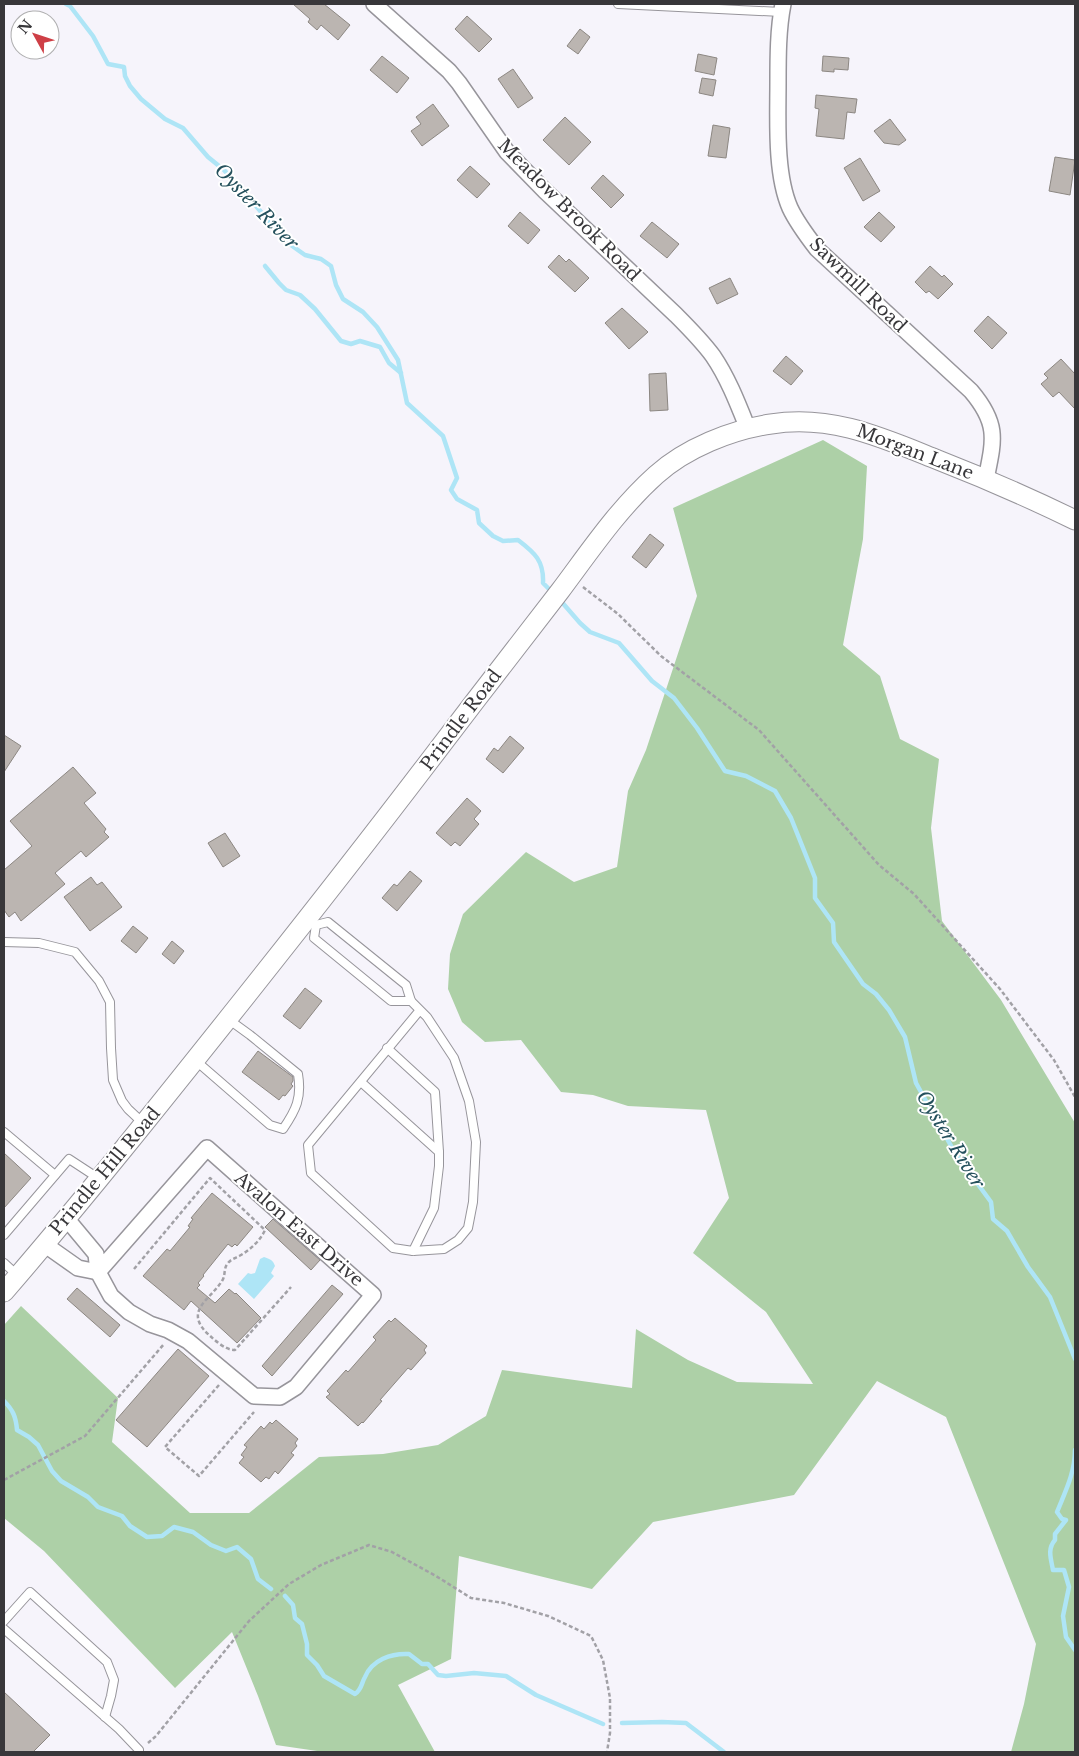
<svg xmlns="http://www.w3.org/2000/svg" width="1079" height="1756" font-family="'Libre Baskerville',serif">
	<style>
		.green { fill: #add0a7 }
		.water { fill: #aee5f6 }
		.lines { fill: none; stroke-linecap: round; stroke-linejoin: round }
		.stream { stroke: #aee5f6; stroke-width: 4.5 }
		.building { fill: #bbb5b1; stroke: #8c8782 }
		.service-casing { stroke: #97959b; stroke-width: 10 }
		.minor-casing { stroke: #97959b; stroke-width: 18 }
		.tertiary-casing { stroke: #97959b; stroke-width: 21 }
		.path { stroke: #a2a1a6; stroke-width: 2.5; stroke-dasharray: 4 2.5; stroke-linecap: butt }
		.service { stroke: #fff; stroke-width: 8 }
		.minor { stroke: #fff; stroke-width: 15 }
		.tertiary { stroke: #fff; stroke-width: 19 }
		.labels { text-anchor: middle; stroke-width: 4; stroke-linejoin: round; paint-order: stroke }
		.street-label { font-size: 18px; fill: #38373a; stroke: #fff }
		.water-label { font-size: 19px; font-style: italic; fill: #25515d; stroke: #fff }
	</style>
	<rect width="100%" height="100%" fill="#f6f4fb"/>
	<path class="green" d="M823,440L867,466L863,539L843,645L880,676L900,739L939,759L931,828L942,921L1001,1000L1075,1123V1752H1011L1024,1704L1036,1644L946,1417L877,1381L794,1495L653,1522L592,1589L459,1556L451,1659L398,1685L435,1752H324L276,1745L258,1696L232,1632L175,1688L44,1551L4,1518V1325L21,1306L118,1398L112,1442L190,1513H249L319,1457L383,1454L438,1445L486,1416L502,1370L632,1388L636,1329L688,1360L737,1382L813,1384L766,1312L693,1253L729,1198L706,1110L628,1106L593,1095L561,1092L521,1040L485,1042L462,1022L448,989L450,954L463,914L526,852L574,882L617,867L628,791L646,750L697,596L673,508Z"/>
	<path class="water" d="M264,1257C270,1259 273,1260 275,1266L271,1273L274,1276L254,1299L238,1284L248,1273L251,1274L255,1273L260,1259Z"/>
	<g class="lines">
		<g class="stream">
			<path d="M66,4L70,6L93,36L108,64L124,67L125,76L130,86L141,99L165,119L183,128L208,157L224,170L243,191L288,243L305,255L321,259L331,266L336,285L343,299L363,312L377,327L398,360L407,403L443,436L457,478L451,490L457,499L477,510L479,523L493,536L503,541L518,540C535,553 544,561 543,583L553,593"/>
			<path d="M265,266L279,283L286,290L300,295L315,309L341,341L351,344L360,341L380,347L389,363L401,373"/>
			<path d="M560,600L580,623L590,632L619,643L652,681L674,698L697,728L725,771L746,776L775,791L791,818L815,878V898L833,923L834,942L863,984L876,994L889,1010L905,1037L916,1083L955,1153L991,1202L993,1219L1007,1231L1028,1267L1050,1297L1075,1359"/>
			<path d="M4,1401C13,1410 16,1417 17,1430L29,1437L38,1445L52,1471L61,1481L88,1497L98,1507L122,1516L130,1526L147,1537L162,1536L174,1527L193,1532L211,1545L226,1551L237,1547L251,1559L258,1579L271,1589"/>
			<path d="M1075,1450C1075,1473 1065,1492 1057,1512L1062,1519L1066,1520L1055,1534V1540C1047,1549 1051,1559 1053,1570H1064L1069,1587L1063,1616L1066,1637L1075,1650"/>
			<path d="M285,1596L293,1605L295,1618L302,1624L307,1644V1655L317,1665L324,1676L355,1694C362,1689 361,1684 365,1677C372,1660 391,1653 409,1654L422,1664H428L438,1675L446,1676L474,1673L506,1676L536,1695L603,1724"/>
			<path d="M622,1723L662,1722L686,1723L724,1752"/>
		</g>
	</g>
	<g class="building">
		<path d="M293,4H324L350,25L338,40L321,25L317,30L308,22L310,19Z"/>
		<path d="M467,16L492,39L479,52L455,29Z"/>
		<path d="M580,29L590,37L578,54L567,46Z"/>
		<path d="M698,54L717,58L714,75L695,71Z"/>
		<path d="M382,56L409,78L397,93L370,70Z"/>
		<path d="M823,56L849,58L848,70L834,69V72L822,71Z"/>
		<path d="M513,69L533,98L518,108L498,79Z"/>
		<path d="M702,78L716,80L713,96L699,93Z"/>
		<path d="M816,95L857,99L855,113L847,112L844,139L816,136L819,109L815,108Z"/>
		<path d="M433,104L449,126L422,146L411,131L421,124L416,117Z"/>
		<path d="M565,117L591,142L569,165L543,140Z"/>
		<path d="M890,119L906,140L899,145L884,143L874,131Z"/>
		<path d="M713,125L730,128L726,158L708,156Z"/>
		<path d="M1055,157L1075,160L1070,195L1049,191Z"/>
		<path d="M860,158L880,191L863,201L844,168Z"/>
		<path d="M470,166L490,184L477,198L457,180Z"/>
		<path d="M603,175L624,195L611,208L591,188Z"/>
		<path d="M520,212L540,230L528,244L508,226Z"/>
		<path d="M879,212L895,227L881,242L864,227Z"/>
		<path d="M652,222L679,244L667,258L640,236Z"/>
		<path d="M559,255L566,262L569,259L589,278L575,292L548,267Z"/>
		<path d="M930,266L942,277L944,275L953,284L938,299L929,291L926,293L915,282Z"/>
		<path d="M730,278L738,294L717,304L709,288Z"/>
		<path d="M622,308L648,332L629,349L605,323Z"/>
		<path d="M988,316L1007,333L992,349L974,331Z"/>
		<path d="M786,356L803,371L791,385L773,371Z"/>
		<path d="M1061,359L1075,374V409L1059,392L1053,397L1041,384L1048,378L1044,374Z"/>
		<path d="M666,373L668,410L650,411L649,374Z"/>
		<path d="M650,534L664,545L646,568L632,557Z"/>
		<path d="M4,735L21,746L4,772Z"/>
		<path d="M510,736L524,748L503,773L486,759L494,748L498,751Z"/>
		<path d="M73,767L96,793L84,803L106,829L104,832L109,837L86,857L81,851L55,873L65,884L21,921L15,912L9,917L4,910V870L32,846L10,821Z"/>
		<path d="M467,798L481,811L474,819L479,824L460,846L455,842L451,846L436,833Z"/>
		<path d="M225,833L240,856L223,867L208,843Z"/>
		<path d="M410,871L422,881L397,911L382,898L394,884L397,886Z"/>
		<path d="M91,877L97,885L102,882L122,907L90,931L64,897Z"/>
		<path d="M133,926L148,938L136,953L121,941Z"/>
		<path d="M172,941L184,951L174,964L162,954Z"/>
		<path d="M305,988L322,1001L300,1029L283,1016Z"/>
		<path d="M258,1051L293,1077V1081L291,1084L293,1086L285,1096L283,1095L279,1100L242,1072Z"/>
		<path d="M4,1153L31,1178L4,1208Z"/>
		<path d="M212,1193L253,1227L237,1246L235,1244L232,1247L228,1244L203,1275L204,1276L198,1283L200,1285L197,1288L215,1303L229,1289L235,1294L236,1293L261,1318L237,1343L191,1301L184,1310L143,1276L167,1249L170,1251L190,1227L188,1226L193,1219L191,1218Z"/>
		<path d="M273,1219L320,1260L311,1270L265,1227Z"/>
		<path d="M332,1285L343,1294L272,1376L262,1366Z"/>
		<path d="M77,1288L120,1325L110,1337L67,1299Z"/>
		<path d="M395,1318L427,1346L424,1350L426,1353L411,1370L408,1368L380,1400L382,1401L363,1423L362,1422L358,1426L326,1397L330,1394L327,1391L346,1370L348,1372L376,1340L373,1337L389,1320L391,1322Z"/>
		<path d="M178,1349L209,1376L147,1447L116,1420Z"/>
		<path d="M276,1420L298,1439L295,1443L297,1446L291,1453L294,1455L278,1474L275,1471L269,1479L266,1477L261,1482L239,1463L244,1457L241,1455L247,1447L244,1445L261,1426L264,1429L270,1422L272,1424Z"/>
		<path d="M4,1692L50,1735L33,1752H4Z"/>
	</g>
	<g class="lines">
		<defs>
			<g id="service">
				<path d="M618,4L781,12"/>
				<path d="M316,925L328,922L406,985L411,1001L427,1017L454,1058L469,1101L476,1142L473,1202L468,1228L458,1240L444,1249L413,1251L393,1248L311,1173L308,1145L420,1010"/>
				<path d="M316,925L314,938L391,1001H411"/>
				<path d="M4,942L39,943L75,952L99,981L110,1002L111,1048L113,1080L122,1101L128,1109L143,1123"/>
				<path d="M387,1048L435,1092L439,1152"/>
				<path d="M195,1060L270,1125L283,1129C296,1110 302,1098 298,1074L250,1035L228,1019"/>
				<path d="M361,1082L439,1152V1166L434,1208L413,1251"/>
				<path d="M4,1132L55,1175"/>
				<path d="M4,1235L69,1159L98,1178"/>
				<path d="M4,1263L17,1275"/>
				<path d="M4,1621L30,1592L107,1662L114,1680L111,1696L105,1717"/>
				<path d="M4,1629L119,1729L139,1750L138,1752"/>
			</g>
			<g id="minor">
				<path d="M374,4L449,71L459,83L507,152L545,191L676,315C689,328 702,341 713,356C728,378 738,404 748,429"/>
				<path d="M783,4C778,29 778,57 778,83C778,120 775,174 790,208C797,223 807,236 817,249L971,391C999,424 994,440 986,479"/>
				<path d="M66,1218L96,1254L98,1272L111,1296L129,1312L150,1324L168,1330L188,1341L254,1396L280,1397L296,1387L373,1295L207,1148L98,1272"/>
				<path d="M44,1244L78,1268L98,1272"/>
			</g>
			<path id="tertiary" d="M4,1292C86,1197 164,1099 242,1001C304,923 366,844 427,764C471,706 515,649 560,591C590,551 618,509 656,475C686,448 731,430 771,424C831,414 883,438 938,460C984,478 1030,498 1075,520"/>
		</defs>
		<use href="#service" class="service-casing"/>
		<use href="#minor" class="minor-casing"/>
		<use href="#tertiary" class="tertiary-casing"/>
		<g class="path">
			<path d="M583,587L618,614L661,656L759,730L879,865L914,894L1000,989L1054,1060L1075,1097"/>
			<path d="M134,1269L210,1178L265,1230C260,1241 251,1249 241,1255C236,1258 231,1259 228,1263C223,1269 226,1275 222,1281C209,1301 183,1311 209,1335C216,1341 225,1350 235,1350L291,1287"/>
			<path d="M219,1385L165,1447L199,1476L254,1412"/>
			<path d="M4,1480L85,1436L164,1344"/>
			<path d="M148,1743L156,1736L249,1621L289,1584L321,1565L369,1545L392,1552L436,1576L471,1598L504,1603L548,1616L591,1636L603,1660L610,1698V1733L607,1752"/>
		</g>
		<use href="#service" class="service"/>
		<use href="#minor" class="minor"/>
		<use href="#tertiary" class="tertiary"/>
	</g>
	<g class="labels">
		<g class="street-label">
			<text transform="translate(569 210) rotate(45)" y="6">Meadow Brook Road</text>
			<text transform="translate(858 285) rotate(44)" y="6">Sawmill Road</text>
			<text transform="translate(915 452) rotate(21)" y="6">Morgan Lane</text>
			<text transform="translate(461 720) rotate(-53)" y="6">Prindle Road</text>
			<text transform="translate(105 1171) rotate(-50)" y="6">Prindle Hill Road</text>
			<text transform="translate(299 1229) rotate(41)" y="6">Avalon East Drive</text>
		</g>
		<g class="water-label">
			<text transform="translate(257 206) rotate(46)" y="7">Oyster River</text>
			<text transform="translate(951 1139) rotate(58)" y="7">Oyster River</text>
		</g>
	</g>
	<rect width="1079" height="1756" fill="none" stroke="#38373a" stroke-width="10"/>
	<g transform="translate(35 35) rotate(310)"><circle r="24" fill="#ffffff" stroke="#afafb0"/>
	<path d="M0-4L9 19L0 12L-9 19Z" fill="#ce3f46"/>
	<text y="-8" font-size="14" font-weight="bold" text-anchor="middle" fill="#38373a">N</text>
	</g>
</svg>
